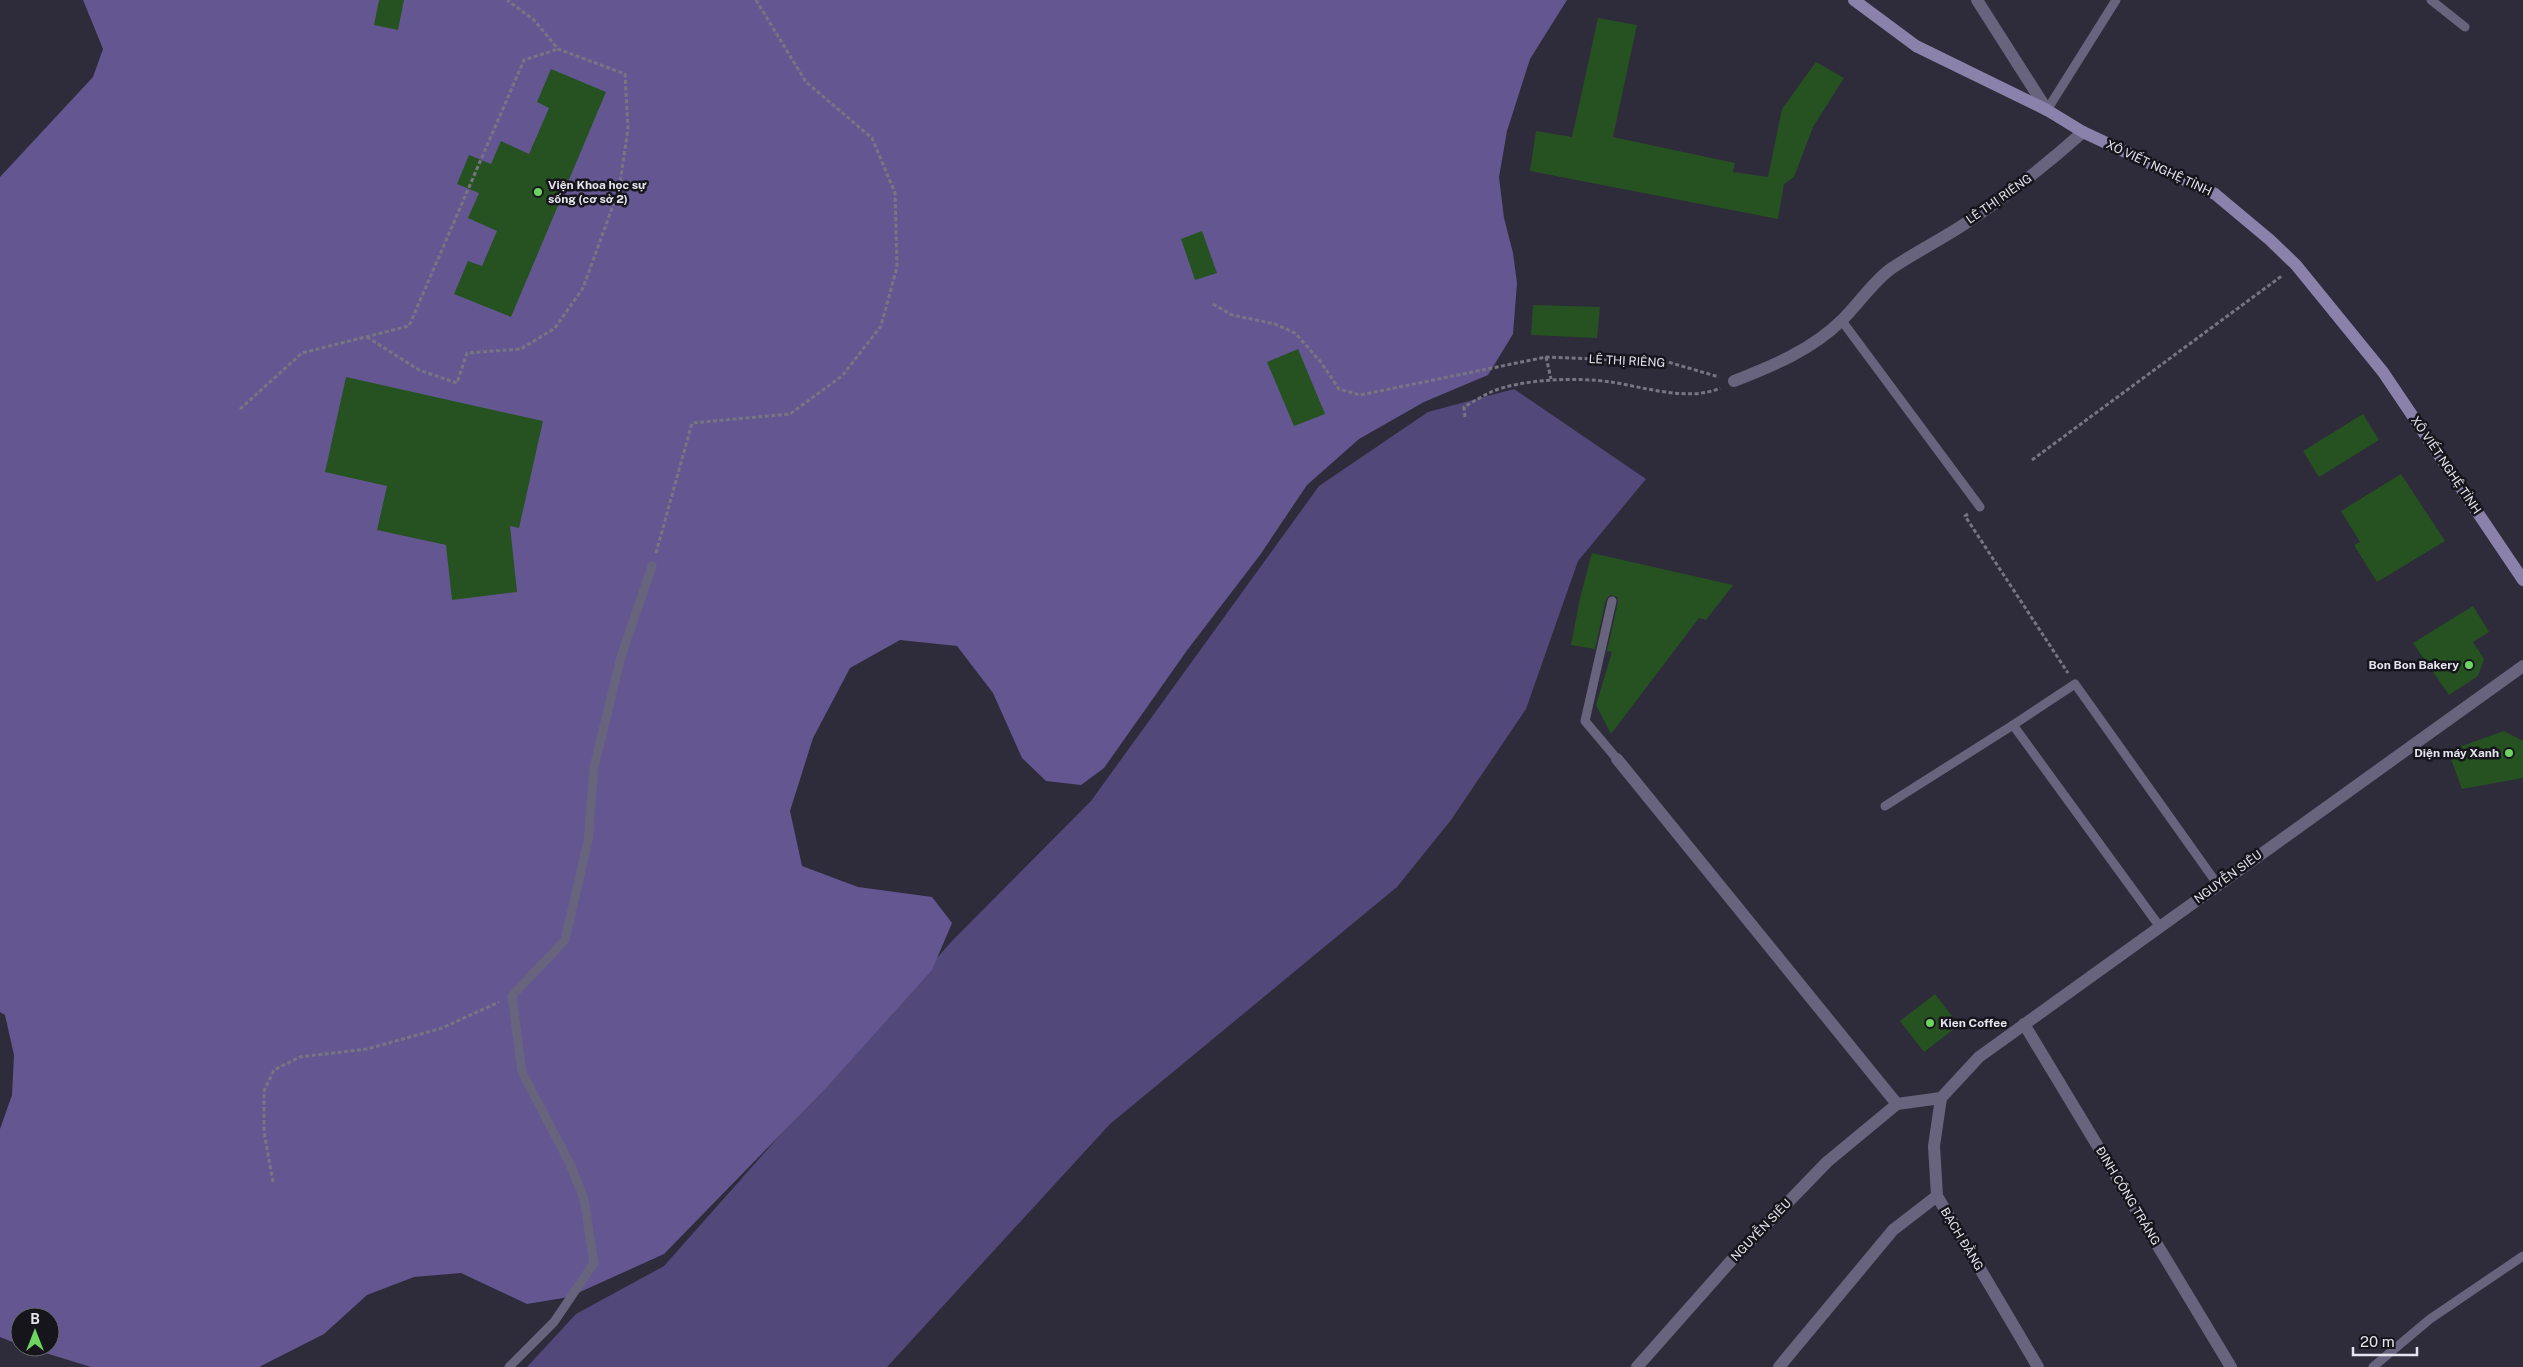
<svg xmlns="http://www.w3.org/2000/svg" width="2523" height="1367" font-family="'Public Sans',sans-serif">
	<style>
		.green { fill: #53487a }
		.forest { fill: #645791 }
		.building { fill: #265221 }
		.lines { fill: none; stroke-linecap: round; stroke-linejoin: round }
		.path { stroke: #787583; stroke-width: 3; stroke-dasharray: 4 2.5; stroke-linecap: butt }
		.service { stroke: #68647e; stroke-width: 9 }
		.minor { stroke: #68647e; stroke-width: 12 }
		.tertiary { stroke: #68647e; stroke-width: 12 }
		.secondary { stroke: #8a82ab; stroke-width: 12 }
		.poi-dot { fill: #6dd361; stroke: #16151c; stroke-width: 2 }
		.labels { text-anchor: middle; stroke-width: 5; stroke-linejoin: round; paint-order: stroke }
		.street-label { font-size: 12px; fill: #e5e4ee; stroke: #16151c }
		.poi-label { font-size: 12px; font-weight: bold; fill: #e5e4ee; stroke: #16151c; text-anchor: start }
	</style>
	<rect width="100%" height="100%" fill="#2e2b3b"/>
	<path class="green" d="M1514,389L1646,479L1578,561L1526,709L1451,820L1397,887L1110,1124L887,1367H527L576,1314L664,1266L952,941L1091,801L1319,486L1428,412Z"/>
	<path class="forest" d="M83,0H1567L1530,59L1507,131L1499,177L1504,218L1513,253L1517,283L1513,334L1488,375L1424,402L1359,439L1307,485L1260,555L1188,649L1104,768L1081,785L1046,781L1022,758L993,693L957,646L900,640L850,668L813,738L790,811L802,866L858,887L932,897L952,923L932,970L825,1089L664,1254L569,1297L527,1304L461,1273L414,1277L367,1295L324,1334L259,1367H91L26,1347H50V1317H20V1345L0,1337V1129L12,1095L14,1055L5,1015L0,1012V177L93,77L103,49Z"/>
	<g class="building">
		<path d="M379,0H404L398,30L374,25Z"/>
		<path d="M1598,18L1637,25L1613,137L1735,163L1733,172L1768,177L1782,109L1816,62L1844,78L1813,127L1794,177L1784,184L1778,219L1530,171L1536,131L1572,137Z"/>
		<path d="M551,69L606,92L511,317L454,294L468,261L482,266L497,231L468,218L479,193L457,184L469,155L491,164L501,141L529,154L549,108L537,102Z"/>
		<path d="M1202,231L1217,273L1195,280L1181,239Z"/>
		<path d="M1533,305L1600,307L1597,338L1531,335Z"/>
		<path d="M1298,349L1325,414L1294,426L1267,362Z"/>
		<path d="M346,377L543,421L519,528L510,526L517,592L452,600L446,545L377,530L387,486L325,472Z"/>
		<path d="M2363,414L2379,440L2319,477L2303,451Z"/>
		<path d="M2401,474L2445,541L2377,582L2354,545L2360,542L2341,511Z"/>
		<path d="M1592,553L1733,585L1706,620L1699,618L1611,734L1596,705L1612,652L1607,651L1618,602L1617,597L1611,595L1606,599L1595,649L1571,645L1580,598Z"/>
		<path d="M2473,606L2489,632L2473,642L2484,659L2478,676L2449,695L2413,643Z"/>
		<path d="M2504,731L2523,741V778L2462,789L2448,751Z"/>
		<path d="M1935,994L1959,1025L1924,1052L1900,1021Z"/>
	</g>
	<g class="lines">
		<g class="path">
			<path d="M1213,304L1232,315L1275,324L1295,333L1320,361L1339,389L1360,395L1546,357L1668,362L1719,377"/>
			<path d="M367,337L419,370L457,383L467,353L521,349L555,328L583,288L619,189L628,129L625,74L558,49L533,19L507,0"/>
			<path d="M1546,357L1551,379"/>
			<path d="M240,409L302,353L409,326L524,60L558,49"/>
			<path d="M1465,417L1464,407C1473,402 1482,396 1491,392C1520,379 1579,377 1611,382C1643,387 1690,402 1720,388"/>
			<path d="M2032,460L2283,275"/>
			<path d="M1968,514L1965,516L2068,673"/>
			<path d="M656,553L692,423L790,414L842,376L881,326L897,267L895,193L872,138L806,82L756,0"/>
			<path d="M273,1182L264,1132V1091L274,1070L300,1057L367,1049L442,1028L499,1002"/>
		</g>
		<g class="service">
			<path d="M2431,0L2465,27"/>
			<path d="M2047,110L2116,0"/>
			<path d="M1842,321L1980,507"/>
			<path d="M1612,601L1585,721L1617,759"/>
			<path d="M1885,806L2013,725"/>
			<path d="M2160,927L2013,725L2075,684L2218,885"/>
			<path d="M509,1367L554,1322L594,1263L584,1199L570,1164L522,1072L512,996L565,940L588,841L594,767L621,657L652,566"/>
			<path d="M2373,1367L2430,1319L2523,1256"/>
		</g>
		<g class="minor">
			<path d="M1977,0L2047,110"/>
			<path d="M1734,381C1772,366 1812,350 1842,320C1859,304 1872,282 1892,268C1916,252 1942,239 1966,223C2008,195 2046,165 2083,132"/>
			<path d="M1617,759L1897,1104"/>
			<path d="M2024,1024L2231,1367"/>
			<path d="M1897,1104L1941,1098"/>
			<path d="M1637,1367L1730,1262L1827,1162L1897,1104"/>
			<path d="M1779,1367L1893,1230L1937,1196"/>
		</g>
		<path class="tertiary" d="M2038,1367L1937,1196L1934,1146L1941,1098L1979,1057L2523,666"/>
		<path class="secondary" d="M1854,0L1916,46L2047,110L2083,132L2215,194L2270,240L2296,265L2383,372L2523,580"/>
	</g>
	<g class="poi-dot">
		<circle cx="538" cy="192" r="5"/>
		<circle cx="2469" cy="665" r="5"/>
		<circle cx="2509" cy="753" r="5"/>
		<circle cx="1930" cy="1023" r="5"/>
	</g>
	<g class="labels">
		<g class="street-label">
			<text transform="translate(2159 168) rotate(25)" y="4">XÔ VIẾT NGHỆ TỈNH</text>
			<text transform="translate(1999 199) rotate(-35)" y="4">LÊ THỊ RIÊNG</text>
			<text transform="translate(1627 361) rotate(3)" y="4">LÊ THỊ RIÊNG</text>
			<text transform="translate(2446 465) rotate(56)" y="4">XÔ VIẾT NGHỆ TỈNH</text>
			<text transform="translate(2228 877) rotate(-36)" y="4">NGUYỄN SIÊU</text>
			<text transform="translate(2128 1196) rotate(59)" y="4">ĐINH CÔNG TRÁNG</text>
			<text transform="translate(1761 1230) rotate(-46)" y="4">NGUYỄN SIÊU</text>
			<text transform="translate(1962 1239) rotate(59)" y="4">BẠCH ĐẰNG</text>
		</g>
		<g class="poi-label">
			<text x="548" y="189">Viện Khoa học sự<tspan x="548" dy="14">sống (cơ sở 2)</tspan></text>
			<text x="2459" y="669" text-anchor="end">Bon Bon Bakery</text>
			<text x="2499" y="757" text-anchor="end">Diện máy Xanh</text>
			<text x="1940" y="1027">Kien Coffee</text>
		</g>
	</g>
	<g transform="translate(35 1332)"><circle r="24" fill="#16151c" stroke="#696870"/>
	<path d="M0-4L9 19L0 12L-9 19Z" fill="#6dd361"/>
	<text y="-8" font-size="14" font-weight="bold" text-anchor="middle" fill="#e5e4ee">B</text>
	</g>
	<path d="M2353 1347v8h64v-8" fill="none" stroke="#e5e4ee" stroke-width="2.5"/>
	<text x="2360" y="1347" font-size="15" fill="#e5e4ee" stroke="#16151c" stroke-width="4" paint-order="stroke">20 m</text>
</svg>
